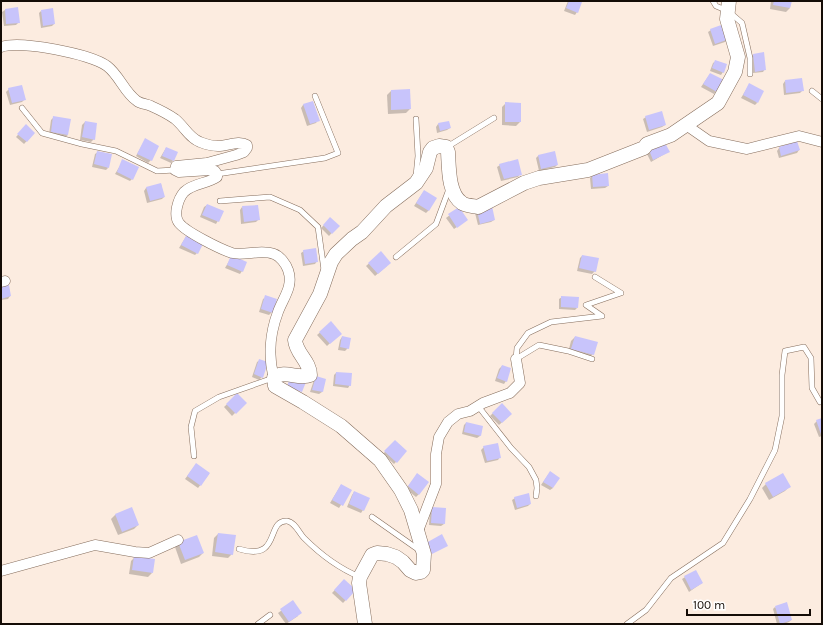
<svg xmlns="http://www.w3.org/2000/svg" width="823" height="625" font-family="Karla,sans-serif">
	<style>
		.shadow { fill: #0003 }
		.building { fill: #c8c4fb }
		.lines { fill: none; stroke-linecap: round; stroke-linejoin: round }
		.lane-casing { stroke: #856d5c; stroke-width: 6 }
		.street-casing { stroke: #856d5c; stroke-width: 11 }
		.secondary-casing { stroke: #856d5c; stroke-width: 15 }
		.lane { stroke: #fff; stroke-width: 5 }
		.street { stroke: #fff; stroke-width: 10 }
		.secondary { stroke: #fff; stroke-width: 14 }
	</style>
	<rect width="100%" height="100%" fill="#fcece0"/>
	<g class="shadow">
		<path d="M568,1H578L581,2L577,12L575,15L564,11Z"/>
		<path d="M771,1H791L790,8L786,12L770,9Z"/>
		<path d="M17,8L19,22L16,25L4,26L2,12L5,10Z"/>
		<path d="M41,11L54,24L52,26L41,28L39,13Z"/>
		<path d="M711,30L728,39L725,42L713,46L708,32Z"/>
		<path d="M753,55L765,69L763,72L753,73L751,57Z"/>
		<path d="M716,61L723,72L721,75L710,71L713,63Z"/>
		<path d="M710,74L716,91L714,94L701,87Z"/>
		<path d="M785,81L802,91L800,93L784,95L783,84Z"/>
		<path d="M749,85L757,103L755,105L741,98Z"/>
		<path d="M9,89L24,100L22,102L10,105L6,92Z"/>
		<path d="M391,91L410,109L406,113L388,114L387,95Z"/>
		<path d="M312,102L318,120L316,123L307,126L301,108L303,105Z"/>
		<path d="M506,103L520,122L516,126L502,125V107Z"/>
		<path d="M54,117L68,135L65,137L49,134L51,120Z"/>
		<path d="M646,117L665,125L662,127L647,132L643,119Z"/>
		<path d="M85,122L94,139L91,142L80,140L82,125Z"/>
		<path d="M438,124L450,128L447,130L437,133L436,127Z"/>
		<path d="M26,126L34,133L24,144L16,137Z"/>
		<path d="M145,140L151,160L148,163L136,156Z"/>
		<path d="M797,143L799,150L797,153L779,158L777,151L779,148Z"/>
		<path d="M664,144L668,152L651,162L647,154Z"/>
		<path d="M166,148L173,160L171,163L160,158Z"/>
		<path d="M98,152L108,168L106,170L92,167L95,154Z"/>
		<path d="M539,155L557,165L555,167L539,171L536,158Z"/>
		<path d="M123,161L132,179L130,181L115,174Z"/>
		<path d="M500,165L520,174L518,177L501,181L497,167Z"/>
		<path d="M592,176L608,186L605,188L591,189L590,178Z"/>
		<path d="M161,184L164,197L162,199L147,203L144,191L146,188Z"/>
		<path d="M422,194L429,210L426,213L414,206Z"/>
		<path d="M207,205L223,212L216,224L200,217L204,207Z"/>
		<path d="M242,207L259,219L256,222L241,224L240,210Z"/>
		<path d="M491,207L494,220L491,222L478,225L475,213Z"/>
		<path d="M459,208L464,222L454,229L446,218Z"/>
		<path d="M330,219L338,226L329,236L321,228Z"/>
		<path d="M187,235L197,253L195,255L179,248Z"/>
		<path d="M304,251L317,261L315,264L303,266L301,253Z"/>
		<path d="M381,253L387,266L375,276L366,266Z"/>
		<path d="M232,256L242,271L240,274L225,268Z"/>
		<path d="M582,256L595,271L592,274L577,271L580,258Z"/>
		<path d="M1,287L10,296L8,299L1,300Z"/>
		<path d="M266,297L272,312L269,315L259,312L263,299Z"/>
		<path d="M562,297L577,308L575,310L559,309V299Z"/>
		<path d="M331,323L340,334L327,346L317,335Z"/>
		<path d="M342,337L348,348L345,351L338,350L340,340Z"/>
		<path d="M575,337L593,354L589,358L568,353L571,341Z"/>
		<path d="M260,360L262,377L259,380L252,377L257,362Z"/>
		<path d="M502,366L506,381L504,384L495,381L499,369Z"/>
		<path d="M336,373L350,385L348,388L333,386L334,375Z"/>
		<path d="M314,380H325L322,392L319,394L310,392Z"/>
		<path d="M237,395L245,403L232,416L224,407Z"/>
		<path d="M502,404L511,414L499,425L490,416Z"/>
		<path d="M822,419V436L819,437L814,424L817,421Z"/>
		<path d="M466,423L482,427L480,436L477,438L462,434L464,425Z"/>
		<path d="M395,441L406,451L394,464L383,454Z"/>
		<path d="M484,447L500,457L498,460L485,463L481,450Z"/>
		<path d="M194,467L209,474L198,488L185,479Z"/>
		<path d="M548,475L553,488L550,490L541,485Z"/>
		<path d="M415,477L419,494L416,497L406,489Z"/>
		<path d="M766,484L789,487L785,491L769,500L762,488Z"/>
		<path d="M341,485L351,490L339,508L330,503Z"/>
		<path d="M354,492L363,510L361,513L347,507L352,495Z"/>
		<path d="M515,498L530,504L528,506L515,510L512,500Z"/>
		<path d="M433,508L444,524L441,526L429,525L430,510Z"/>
		<path d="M132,509L138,525L134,529L118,535L111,519L115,515Z"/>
		<path d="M218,534L232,554L228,558L212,556L214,538Z"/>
		<path d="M179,543L203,553L199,557L181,564L175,547Z"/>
		<path d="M135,557L152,573L148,577L129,574L131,561Z"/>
		<path d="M695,571L702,583L689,592L682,579Z"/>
		<path d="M344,580L355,590L343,603L332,593Z"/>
		<path d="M293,602L298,616L286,624L278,613Z"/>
		<path d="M775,607L791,620L789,622L784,624H777L773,609Z"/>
	</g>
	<g class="building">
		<path d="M569,1L582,2L578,13L566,8Z"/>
		<path d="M774,1H792L790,8L773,5Z"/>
		<path d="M18,7L20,23L6,24L5,9Z"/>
		<path d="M53,8L55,24L43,26L41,10Z"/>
		<path d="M724,24L729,39L715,44L710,29Z"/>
		<path d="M764,52L766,70L755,72L753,54Z"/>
		<path d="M715,60L727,64L724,73L712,68Z"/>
		<path d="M710,73L724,80L717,92L703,84Z"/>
		<path d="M802,78L804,91L786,93L785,80Z"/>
		<path d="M749,83L764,91L758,103L743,95Z"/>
		<path d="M22,85L26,100L12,103L8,88Z"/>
		<path d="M410,89L411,109L391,110V90Z"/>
		<path d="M313,101L320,121L310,124L303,104Z"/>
		<path d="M505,102L521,103V122H505Z"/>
		<path d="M662,111L666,125L649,130L645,116Z"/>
		<path d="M53,116L71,119L68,135L51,132Z"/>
		<path d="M85,121L97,123L95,140L82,137Z"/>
		<path d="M449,121L451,128L440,131L438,123Z"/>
		<path d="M26,124L35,133L27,142L17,134Z"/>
		<path d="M145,138L159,146L152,161L137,154Z"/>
		<path d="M797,141L800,150L781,156L779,147Z"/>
		<path d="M665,143L670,152L653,160L649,150Z"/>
		<path d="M166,147L178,152L174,161L162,156Z"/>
		<path d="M97,151L112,154L109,168L94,164Z"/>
		<path d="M555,151L558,165L541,169L538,155Z"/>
		<path d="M122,159L139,167L133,180L117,172Z"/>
		<path d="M518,159L522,175L504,179L499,164Z"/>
		<path d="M608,173L609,186L593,187L592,175Z"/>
		<path d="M161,183L165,197L150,201L146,187Z"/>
		<path d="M424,190L437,198L429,211L416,203Z"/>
		<path d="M207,204L224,211L219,222L202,215Z"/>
		<path d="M258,205L260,220L244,222L242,206Z"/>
		<path d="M492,206L495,220L480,224L477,210Z"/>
		<path d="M459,207L468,220L457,228L448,214Z"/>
		<path d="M330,217L340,226L332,234L323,225Z"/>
		<path d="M187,234L204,242L198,254L181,245Z"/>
		<path d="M316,248L318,262L305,264L303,250Z"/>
		<path d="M381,251L391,263L378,274L368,263Z"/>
		<path d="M231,255L247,262L243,272L227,265Z"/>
		<path d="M582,255L599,258L596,272L579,268Z"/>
		<path d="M9,285L11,296L1,299V286Z"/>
		<path d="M265,295L277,299L273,313L261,309Z"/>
		<path d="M561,296L579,297L578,308L561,307Z"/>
		<path d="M331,321L342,334L330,344L319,332Z"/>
		<path d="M342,336L351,338L349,349L340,347Z"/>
		<path d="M575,336L598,342L594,355L571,349Z"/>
		<path d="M259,359L268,362L263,378L254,374Z"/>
		<path d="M502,365L511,368L507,382L497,378Z"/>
		<path d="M336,372L352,373L351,386L335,384Z"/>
		<path d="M316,376L326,379L323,392L312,390Z"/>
		<path d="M290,377L306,382L302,392L287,387Z"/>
		<path d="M237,393L247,403L236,414L226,404Z"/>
		<path d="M502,403L512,414L502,423L492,413Z"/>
		<path d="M822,418V437L816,420Z"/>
		<path d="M466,422L483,426L481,436L464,432Z"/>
		<path d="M395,440L407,451L397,463L384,451Z"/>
		<path d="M498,443L501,458L487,461L483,446Z"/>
		<path d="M196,463L210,473L201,486L187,476Z"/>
		<path d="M550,471L560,478L553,488L543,482Z"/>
		<path d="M417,473L429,482L419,495L408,486Z"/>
		<path d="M783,473L791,487L773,497L765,483Z"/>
		<path d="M341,484L352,490L343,506L332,500Z"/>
		<path d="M354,491L370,498L364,511L349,504Z"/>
		<path d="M529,493L531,504L517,508L514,497Z"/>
		<path d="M132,507L139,525L122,532L115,514Z"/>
		<path d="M432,507L446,508L445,524L431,523Z"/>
		<path d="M218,533L236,535L233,555L215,552Z"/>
		<path d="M442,534L448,546L432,554L426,543Z"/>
		<path d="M197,535L204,553L185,560L178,542Z"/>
		<path d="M134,556L155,559L153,573L132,570Z"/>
		<path d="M696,570L703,583L691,590L684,576Z"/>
		<path d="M344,579L356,590L346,601L334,590Z"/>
		<path d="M293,600L302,613L289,622L280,609Z"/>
		<path d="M787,602L792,620L780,624L775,606Z"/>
	</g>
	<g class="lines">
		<defs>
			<g id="lane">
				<path d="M713,1L716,6L728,11L742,23L750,58V74"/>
				<path d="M812,91L822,99"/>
				<path d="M22,108L42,133L82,144L116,151L157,171L175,170"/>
				<path d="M447,147L494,118"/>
				<path d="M217,174L325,158L338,153L315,96"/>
				<path d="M416,176L418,156L416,119"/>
				<path d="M220,201L270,197L300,210L318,227L324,270"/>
				<path d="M396,257L436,224L449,189"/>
				<path d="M516,359L517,348L528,333L551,322L602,316L586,305L621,293L595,277"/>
				<path d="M516,359L539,345L568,351L592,359"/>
				<path d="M478,406L511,448L529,467L536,480L537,488L536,496"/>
				<path d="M194,456L191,427L195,411L219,397L273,378"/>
				<path d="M372,517L419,550"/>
				<path d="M239,549C282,562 265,520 287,521C295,522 299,533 304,538C321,555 338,568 360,577"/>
				<path d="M258,624L270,615"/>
				<path d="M627,624L646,610L671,578L723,543L750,499L775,450L782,416V375L785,351L804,347L811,358L812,388L820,402"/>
			</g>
			<g id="street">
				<path d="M1,47C20,40 91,54 107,66C120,76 124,92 137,101C141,104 147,104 151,106C160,110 168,114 175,119C184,126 189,138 200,142C205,144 212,146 218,146C227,146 239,140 247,145V148L244,152L236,155L207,163L176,166L175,170L179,172L210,170L215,171L217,174V177C207,184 193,183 184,192C178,199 173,215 179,223C186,232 220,249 232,253C245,256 261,249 274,254C280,256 286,264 288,270C294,286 283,298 278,312C270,333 268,357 274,378"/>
				<path d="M686,125L709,141L747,149L799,136L822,142"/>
				<path d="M1,282L5,281"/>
				<path d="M418,531L436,484V454L439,437L448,422L458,414L470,411L483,403L510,393L520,383L516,359"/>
				<path d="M1,571L95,545L135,552L149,553L178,540"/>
			</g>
			<path id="secondary" d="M365,624L359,583L360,577L372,555L377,553L387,554L396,557L403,562L410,570L416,573L421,572L423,570L424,554L411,510L401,490L380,460L341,426L303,402L275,386L274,378C285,369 298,380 310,375C310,361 296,354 295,340L320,294L331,262L336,254L352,239L362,232L386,206L416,183L426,168L430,152L433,148L439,146L446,147L448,152C449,167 448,194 462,203C466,206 474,206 478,207L524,183L539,178L588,170L644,148L647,144L671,135L718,103L735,72L738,57L727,19L729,1"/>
		</defs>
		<use href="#lane" class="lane-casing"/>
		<use href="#street" class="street-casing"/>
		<use href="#secondary" class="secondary-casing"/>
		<use href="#lane" class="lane"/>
		<use href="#street" class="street"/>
		<use href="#secondary" class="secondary"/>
	</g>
	<rect width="823" height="625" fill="none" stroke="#140c06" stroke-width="4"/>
	<path d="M687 609v6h123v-6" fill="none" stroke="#140c06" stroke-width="2"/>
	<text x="693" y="609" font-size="12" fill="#140c06" stroke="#ffffff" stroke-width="3" paint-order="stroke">100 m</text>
</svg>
